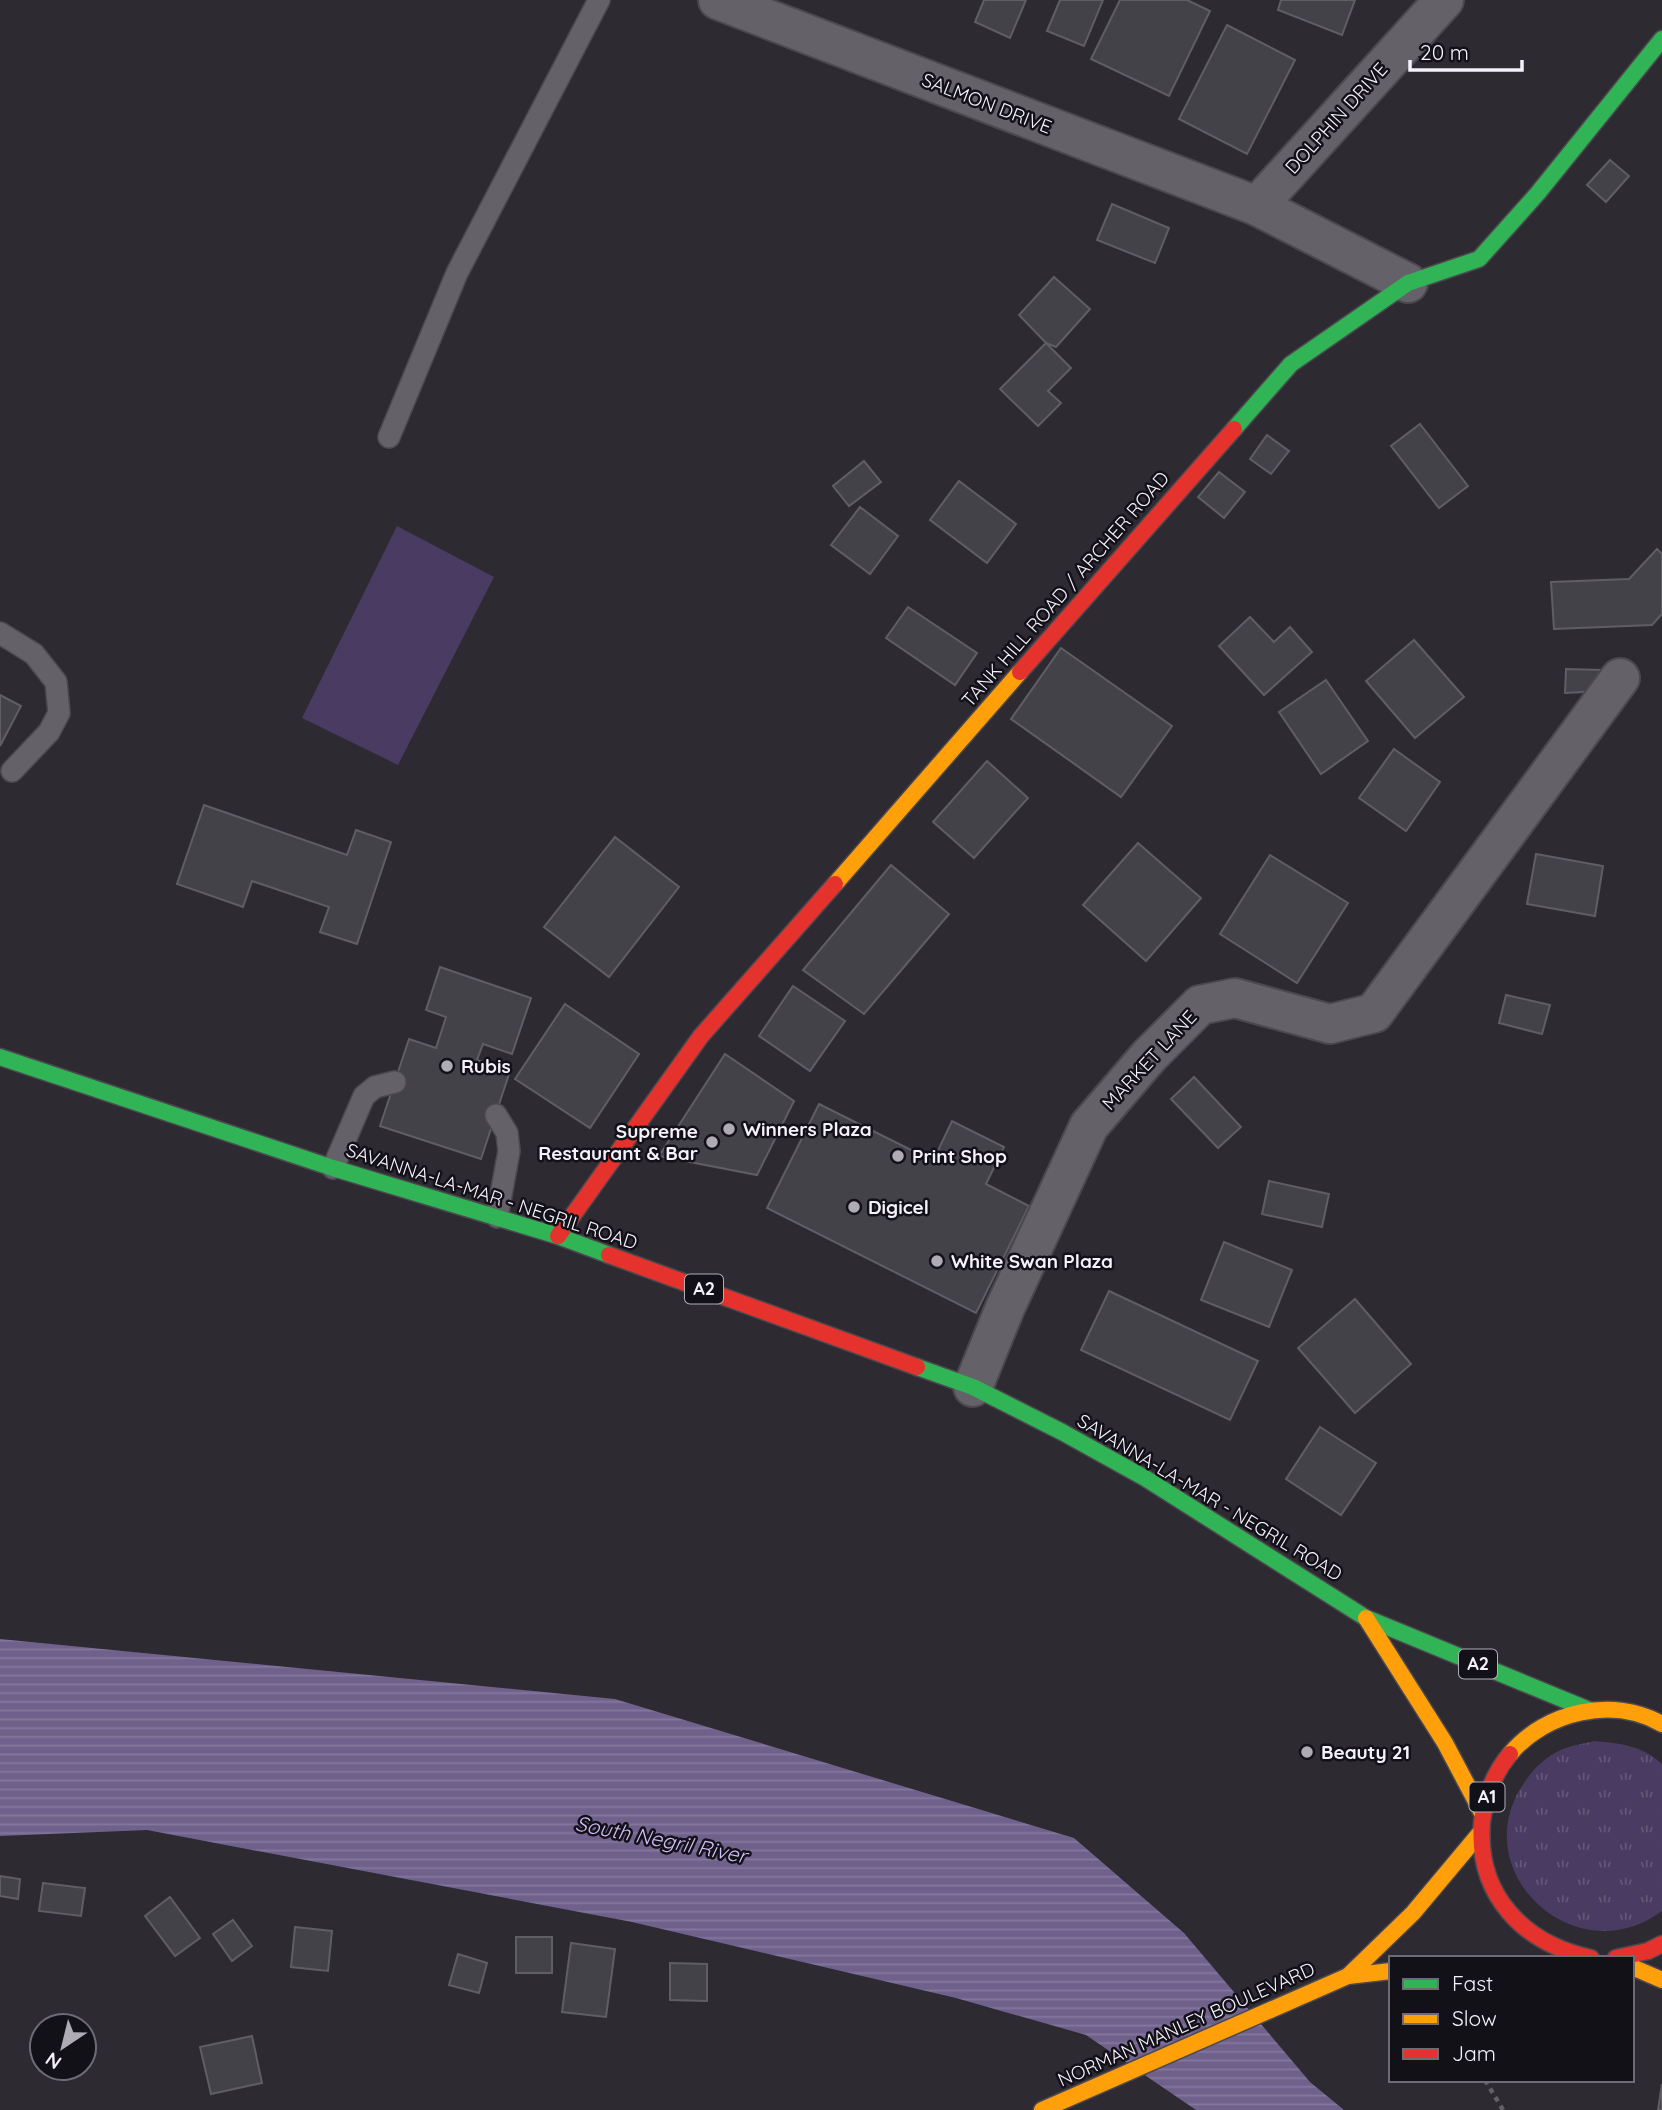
<svg xmlns="http://www.w3.org/2000/svg" width="1662" height="2110" font-family="Quicksand,sans-serif">
	<style>
		.grass { fill: url(#grass-tufts) }
		.pitch { fill: #493b61 }
		.water { fill: url(#water-rules) }
		.building { fill: #444249; stroke: #605e65; stroke-width: 2 }
		.lines { fill: none; stroke-linecap: round; stroke-linejoin: round }
		.lane-casing { stroke: #4b484f; stroke-width: 24 }
		.street-casing { stroke: #4b484f; stroke-width: 42 }
		.fast-casing { stroke: #4b484f; stroke-width: 19 }
		.slow-casing { stroke: #4b484f; stroke-width: 19 }
		.jam-casing { stroke: #4b484f; stroke-width: 19 }
		.path { stroke: #636067; stroke-width: 4.5; stroke-dasharray: 5 5; stroke-linecap: butt }
		.lane { stroke: #646168; stroke-width: 21 }
		.street { stroke: #646168; stroke-width: 38 }
		.fast { stroke: #30b455; stroke-width: 16 }
		.slow { stroke: #ff9f0a; stroke-width: 16 }
		.jam { stroke: #e5322d; stroke-width: 16 }
		.poi-dot { fill: #afabb5; stroke: #131118; stroke-width: 2.5 }
		.labels { text-anchor: middle; stroke-width: 5; stroke-linejoin: round; paint-order: stroke }
		.shield { fill: #131118; stroke: #b1aeb8; stroke-width: 2 }
		.shield-label { font-size: 18px; font-weight: bold; fill: #f5f1fc }
		.street-label { font-size: 19px; fill: #f5f1fc; stroke: #131118 }
		.poi-label { font-size: 19px; font-weight: bold; fill: #f5f1fc; stroke: #131118; text-anchor: start }
		.water-label { font-size: 21px; font-style: italic; fill: #d1bdf8; stroke: #131118 }
	</style>
	<defs>
		<pattern id="grass-tufts" width="24" height="20" patternUnits="userSpaceOnUse" patternTransform="scale(1.75)"><rect width="24" height="20" fill="#493b61"/><path d="M3 7l-1-3M5 7V3M7 7l1-3M15 17l-1-3M17 17v-4M19 17l1-3" fill="none" stroke="#645879"/></pattern>
		<pattern id="water-rules" width="6" height="5" patternUnits="userSpaceOnUse" patternTransform="scale(1.75)"><rect width="6" height="5" fill="#6f618c"/><path d="M0 2.5h6" fill="none" stroke="#84789d"/></pattern>
	</defs>
	<rect width="100%" height="100%" fill="#2d2a32"/>
	<path class="grass" d="M1594,1741C1619,1743 1643,1746 1662,1764V1911C1575,1976 1461,1869 1526,1780C1535,1767 1548,1755 1563,1749C1572,1745 1584,1744 1594,1741Z"/>
	<path class="pitch" d="M397,526L494,577L398,765L302,718Z"/>
	<path class="water" d="M0,1639L615,1699L1074,1838L1184,1933L1310,2082L1344,2110H1196L1086,2035L956,1998L632,1922L147,1830L0,1836Z"/>
	<g class="building">
		<path d="M984,0H1026L1010,38L975,22Z"/>
		<path d="M1060,0H1103L1084,46L1047,31Z"/>
		<path d="M1120,0H1187L1210,11L1169,96L1091,59Z"/>
		<path d="M1281,0H1355L1342,35L1278,10Z"/>
		<path d="M1227,25L1295,60L1247,154L1179,119Z"/>
		<path d="M1610,160L1629,176L1606,202L1587,185Z"/>
		<path d="M1112,204L1169,228L1155,263L1097,240Z"/>
		<path d="M1054,277L1090,309L1056,347L1046,343L1019,315Z"/>
		<path d="M1046,343L1071,368L1048,391L1061,403L1038,426L1000,389Z"/>
		<path d="M1420,424L1468,486L1439,508L1391,446Z"/>
		<path d="M1267,435L1289,451L1271,474L1250,459Z"/>
		<path d="M864,461L881,482L849,506L833,486Z"/>
		<path d="M1219,472L1245,492L1224,518L1198,497Z"/>
		<path d="M959,481L1016,524L987,563L930,520Z"/>
		<path d="M860,507L898,536L870,574L831,545Z"/>
		<path d="M1657,549L1662,554V614L1652,625L1554,629L1551,582L1629,579Z"/>
		<path d="M908,607L977,653L955,685L886,638Z"/>
		<path d="M1250,617L1274,642L1290,627L1312,652L1264,695L1219,646Z"/>
		<path d="M1414,640L1464,697L1415,738L1366,681Z"/>
		<path d="M1061,648L1172,726L1121,797L1011,719Z"/>
		<path d="M1566,669L1603,670V691L1565,693Z"/>
		<path d="M1326,680L1368,741L1321,774L1279,712Z"/>
		<path d="M0,695L21,706L0,746Z"/>
		<path d="M1394,749L1440,782L1406,831L1359,798Z"/>
		<path d="M987,761L1028,798L974,858L933,822Z"/>
		<path d="M204,805L347,855L356,830L391,842L357,944L320,932L329,907L252,881L243,907L177,884Z"/>
		<path d="M615,837L679,887L609,977L544,927Z"/>
		<path d="M1138,843L1201,898L1146,961L1083,905Z"/>
		<path d="M1536,854L1603,866L1595,916L1527,904Z"/>
		<path d="M1270,855L1348,903L1297,983L1220,934Z"/>
		<path d="M891,865L949,914L864,1014L803,970Z"/>
		<path d="M440,967L531,998L512,1054L483,1044L477,1060L510,1071L481,1159L380,1126L409,1039L436,1048L446,1017L426,1010Z"/>
		<path d="M793,986L845,1021L810,1071L759,1036Z"/>
		<path d="M1506,995L1550,1005L1542,1034L1499,1023Z"/>
		<path d="M565,1004L639,1054L590,1128L515,1079Z"/>
		<path d="M725,1054L794,1101L757,1175L659,1156Z"/>
		<path d="M1194,1077L1241,1127L1218,1148L1171,1099Z"/>
		<path d="M819,1104L933,1161L952,1121L1004,1147L986,1184L1029,1206L976,1313L767,1208Z"/>
		<path d="M1269,1181L1329,1194L1322,1227L1262,1214Z"/>
		<path d="M1224,1242L1292,1270L1269,1327L1201,1300Z"/>
		<path d="M1109,1291L1258,1361L1230,1420L1081,1350Z"/>
		<path d="M1355,1299L1411,1364L1355,1413L1298,1348Z"/>
		<path d="M1320,1427L1376,1463L1341,1515L1286,1479Z"/>
		<path d="M0,1876L20,1879L18,1899L0,1896Z"/>
		<path d="M43,1883L85,1888L81,1916L39,1911Z"/>
		<path d="M170,1897L200,1938L175,1956L145,1916Z"/>
		<path d="M233,1920L252,1946L232,1961L213,1934Z"/>
		<path d="M295,1927L332,1931L328,1971L291,1967Z"/>
		<rect x="516" y="1937" width="36" height="36"/>
		<path d="M571,1943L615,1949L606,2017L562,2012Z"/>
		<path d="M458,1954L487,1963L479,1993L449,1985Z"/>
		<path d="M670,1963L707,1964V2001L670,2000Z"/>
		<path d="M252,2036L262,2083L211,2094L200,2047Z"/>
		<path d="M1662,2084V2110H1658Z"/>
	</g>
	<g class="lines">
		<defs>
			<g id="lane">
				<path d="M389,437L457,273L599,0"/>
				<path d="M0,633L34,654L56,682L59,713L49,732L12,771"/>
				<path d="M496,1115L507,1133L509,1151L497,1217"/>
				<path d="M333,1168L364,1096L375,1087L395,1082"/>
			</g>
			<g id="street">
				<path d="M718,0L1257,206L1408,283"/>
				<path d="M1257,206L1444,0"/>
				<path d="M973,1387L1005,1308L1089,1126L1149,1056L1200,1005L1235,998L1330,1024L1374,1013L1620,678"/>
			</g>
			<g id="fast">
				<path d="M1234,429L1291,364L1408,283L1479,259L1538,193L1662,39"/>
				<path d="M0,1057L333,1168L558,1236L609,1255"/>
				<path d="M917,1367L973,1387L1062,1432L1145,1478L1366,1618L1589,1710"/>
			</g>
			<g id="slow">
				<path d="M835,884L1020,672"/>
				<path d="M1366,1618L1445,1743L1482,1813"/>
				<path d="M1510,1754C1546,1711 1613,1696 1662,1724"/>
				<path d="M1632,1967L1662,1980"/>
				<path d="M1348,1976L1413,1913L1480,1833"/>
				<path d="M1042,2110L1348,1976L1391,1971"/>
			</g>
			<g id="jam">
				<path d="M1020,672L1234,429"/>
				<path d="M558,1236L701,1036L835,884"/>
				<path d="M609,1255L917,1367"/>
				<path d="M1510,1754C1494,1773 1485,1797 1482,1822C1476,1895 1523,1943 1591,1958"/>
				<path d="M1616,1958L1648,1951L1662,1944"/>
			</g>
		</defs>
		<use href="#lane" class="lane-casing"/>
		<use href="#street" class="street-casing"/>
		<use href="#fast" class="fast-casing"/>
		<use href="#slow" class="slow-casing"/>
		<use href="#jam" class="jam-casing"/>
		<path class="path" d="M1485,2080L1503,2110"/>
		<use href="#lane" class="lane"/>
		<use href="#street" class="street"/>
		<use href="#fast" class="fast"/>
		<use href="#slow" class="slow"/>
		<use href="#jam" class="jam"/>
	</g>
	<g class="poi-dot">
		<circle cx="447" cy="1066" r="7"/>
		<circle cx="729" cy="1129" r="7"/>
		<circle cx="712" cy="1142" r="7"/>
		<circle cx="898" cy="1156" r="7"/>
		<circle cx="854" cy="1207" r="7"/>
		<circle cx="937" cy="1261" r="7"/>
		<circle cx="1307" cy="1752" r="7"/>
	</g>
	<g class="labels">
		<g class="shield">
			<rect x="685" y="1274.5" width="38" height="29" rx="5"/>
			<rect x="1459" y="1649.5" width="38" height="29" rx="5"/>
			<rect x="1469.5" y="1782.5" width="35" height="29" rx="5"/>
		</g>
		<g class="shield-label">
			<text x="704" y="1295">A2</text>
			<text x="1478" y="1670">A2</text>
			<text x="1487" y="1803">A1</text>
		</g>
		<g class="street-label">
			<text transform="translate(987 103) rotate(21)" y="7">SALMON DRIVE</text>
			<text transform="translate(1336 118) rotate(-48)" y="7">DOLPHIN DRIVE</text>
			<text transform="translate(1065 589) rotate(-49)" y="7">TANK HILL ROAD / ARCHER ROAD</text>
			<text transform="translate(1149 1060) rotate(-47)" y="7">MARKET LANE</text>
			<text transform="translate(492 1196) rotate(18)" y="7">SAVANNA-LA-MAR - NEGRIL ROAD</text>
			<text transform="translate(1210 1497) rotate(31)" y="7">SAVANNA-LA-MAR - NEGRIL ROAD</text>
			<text transform="translate(1186 2024) rotate(-24)" y="7">NORMAN MANLEY BOULEVARD</text>
		</g>
		<g class="poi-label">
			<text x="461" y="1073">Rubis</text>
			<text x="743" y="1136">Winners Plaza</text>
			<text x="698" y="1138" text-anchor="end">Supreme<tspan x="698" dy="22">Restaurant &amp; Bar</tspan></text>
			<text x="912" y="1163">Print Shop</text>
			<text x="868" y="1214">Digicel</text>
			<text x="951" y="1268">White Swan Plaza</text>
			<text x="1321" y="1759">Beauty 21</text>
		</g>
		<g class="water-label">
			<text transform="translate(661 1840) rotate(11)" y="7">South Negril River</text>
		</g>
	</g>
	<rect x="1389" y="1956" width="245" height="126" fill="#131118" stroke="#6d6b73" stroke-width="2"/>
	<rect x="1403" y="1979" width="35" height="10" fill="#30b455" stroke="#6d6b73" stroke-width="2"/>
	<text x="1452" y="1991" font-size="21" fill="#f5f1fc">Fast</text>
	<rect x="1403" y="2014" width="35" height="10" fill="#ff9f0a" stroke="#6d6b73" stroke-width="2"/>
	<text x="1452" y="2026" font-size="21" fill="#f5f1fc">Slow</text>
	<rect x="1403" y="2049" width="35" height="10" fill="#e5322d" stroke="#6d6b73" stroke-width="2"/>
	<text x="1452" y="2061" font-size="21" fill="#f5f1fc">Jam</text>
	<g transform="translate(63 2047) rotate(215)"><circle r="33" fill="#131118" stroke="#6d6b73" stroke-width="2"/>
	<path d="M0-5L12 26L0 18L-12 26Z" fill="#afabb5"/>
	<text y="-10" font-size="19" font-weight="bold" text-anchor="middle" fill="#f5f1fc">N</text>
	</g>
	<path d="M1410 60v10h112v-10" fill="none" stroke="#f5f1fc" stroke-width="3.5"/>
	<text x="1420" y="60" font-size="21" fill="#f5f1fc" stroke="#131118" stroke-width="5" paint-order="stroke">20 m</text>
</svg>
